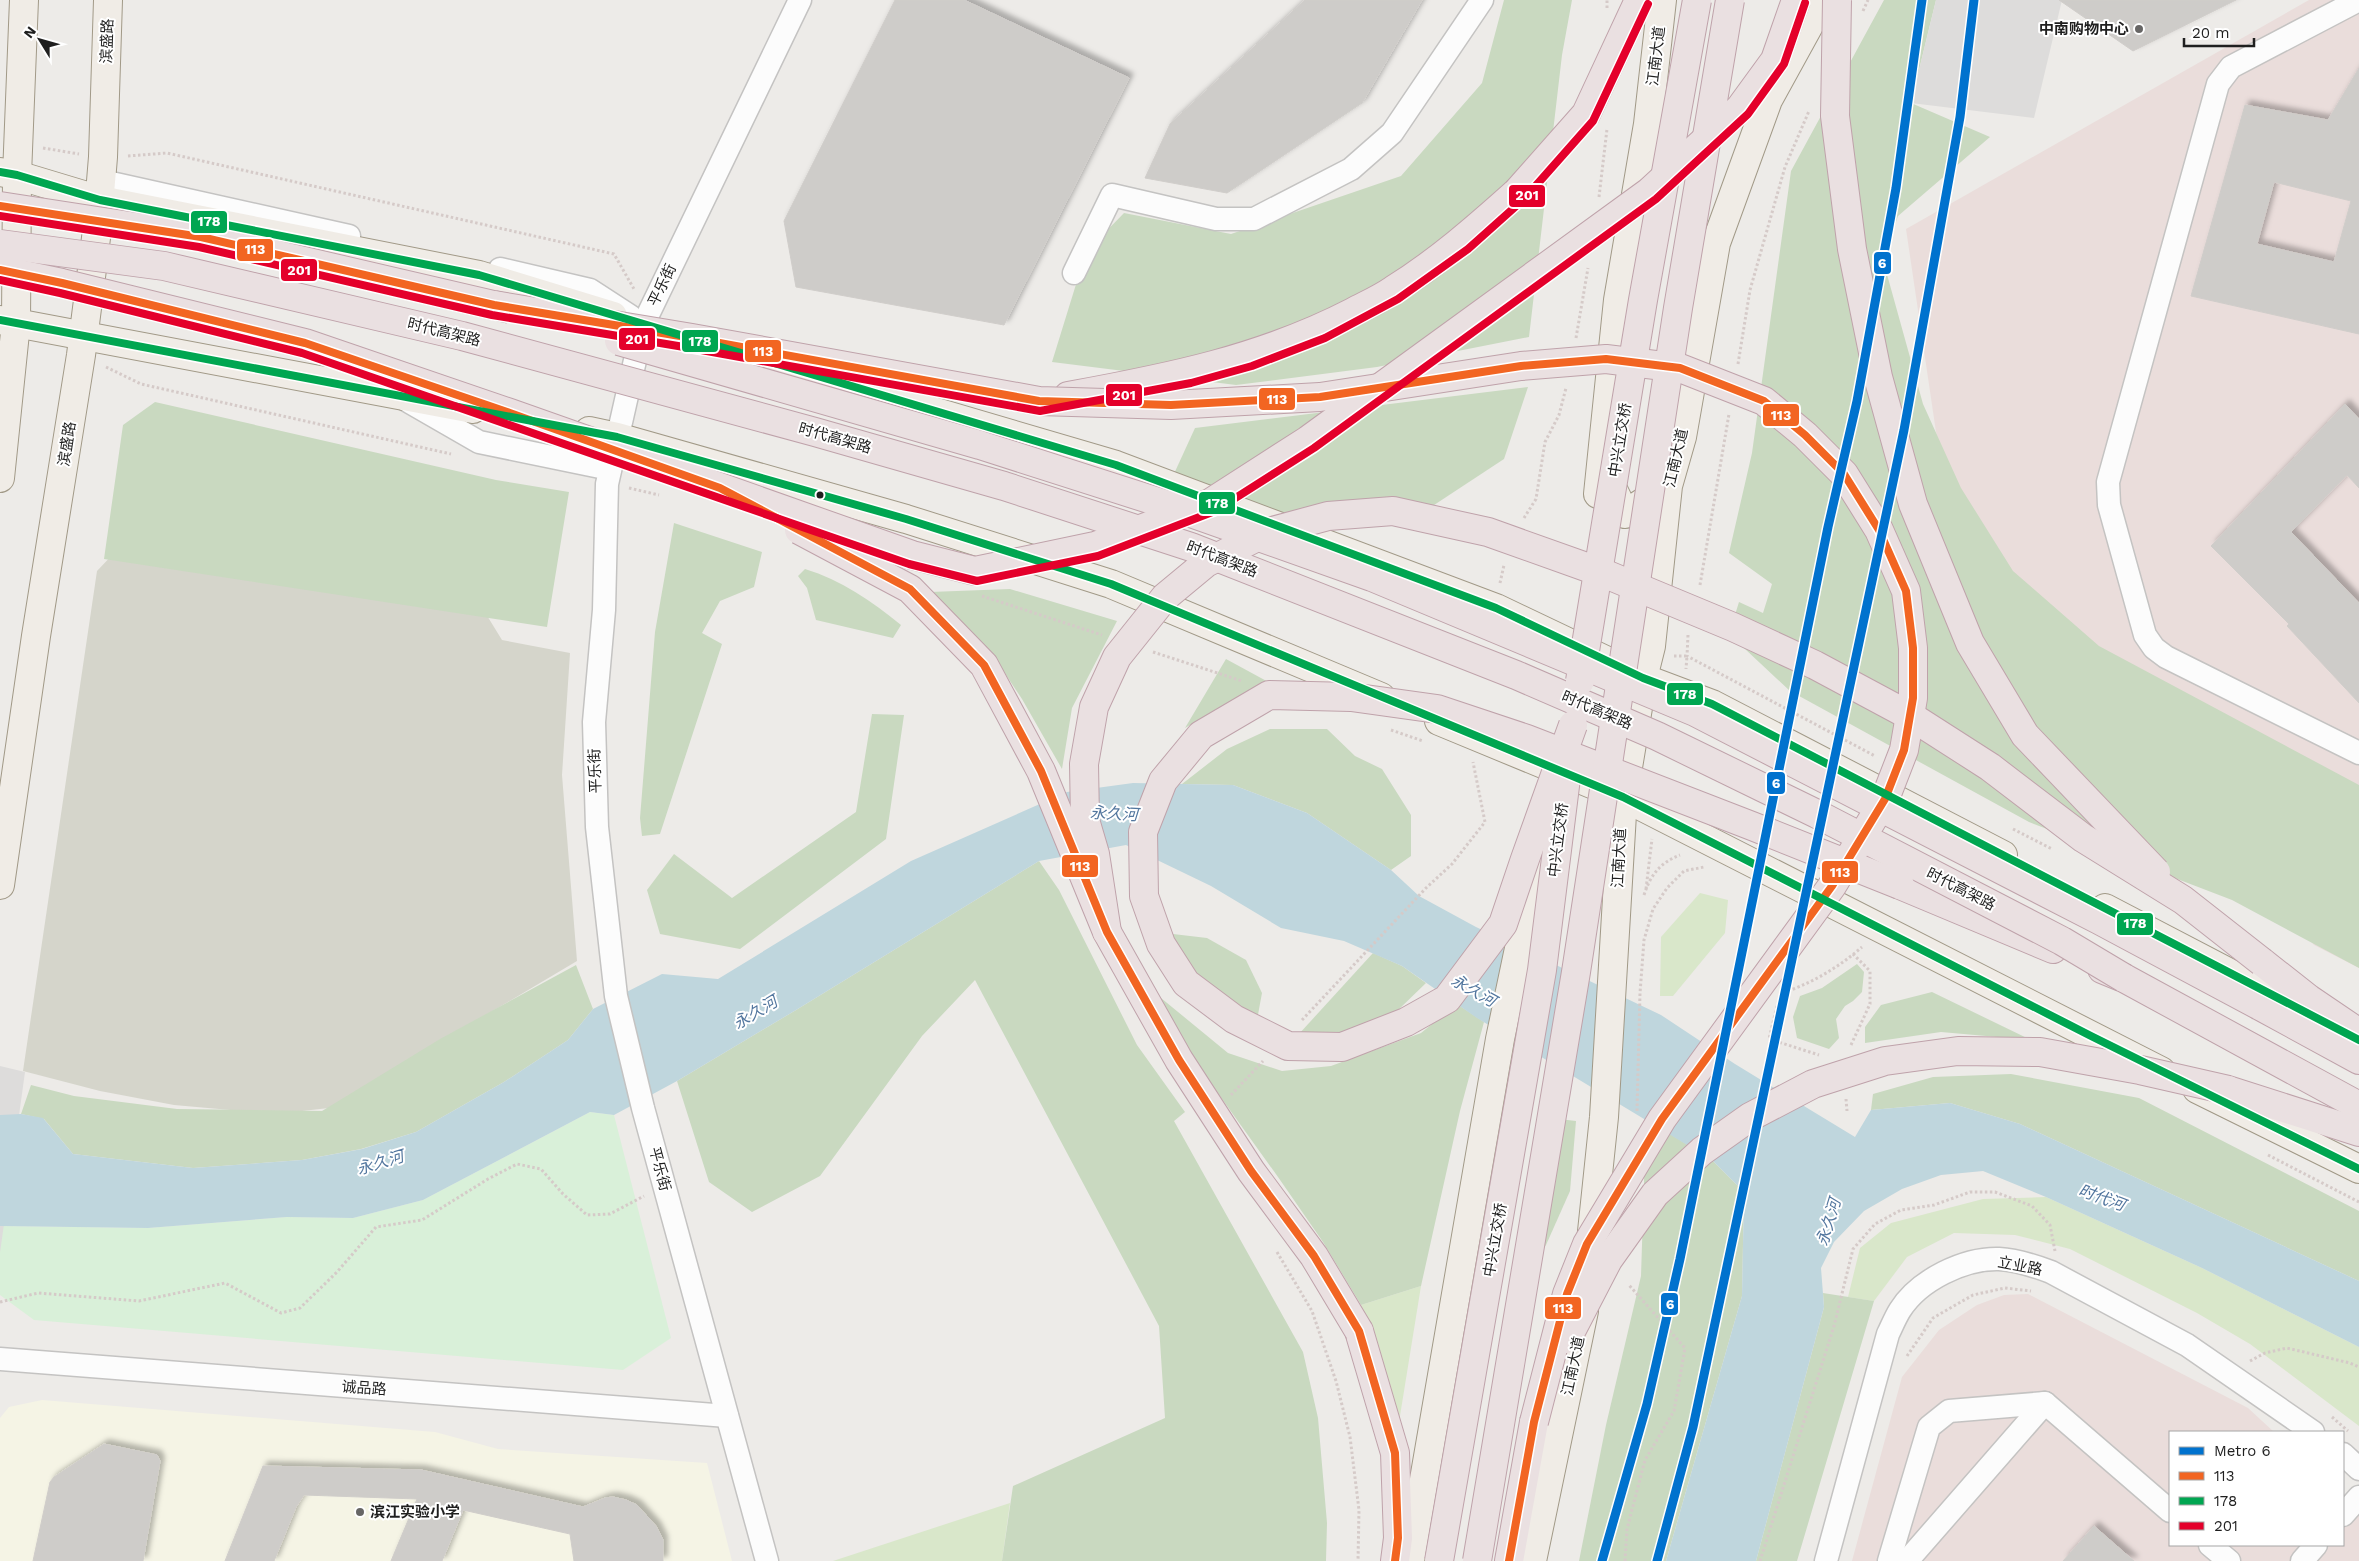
<svg xmlns="http://www.w3.org/2000/svg" width="2359" height="1561" font-family="'Work Sans','Noto Sans SC',sans-serif">
	<style>
		.commercial { fill: #eadddb }
		.education { fill: #f5f4e5 }
		.construction { fill: #d5d5cb }
		.grass { fill: #d9e7ca }
		.forest { fill: #c9d9c0 }
		.park { fill: #d9f0d9 }
		.parking { fill: #dddcdb }
		.water { fill: #bfd6dd }
		.building { fill: #ceccc9; stroke: #d0cdca; fill-rule: evenodd; filter: url(#shadow) }
		.lines { fill: none; stroke-linecap: round; stroke-linejoin: round }
		.minor-casing { stroke: #c4c3c2; stroke-width: 25 }
		.major-casing { stroke: #a19987; stroke-width: 30 }
		.highway-casing { stroke: #bfa2aa; stroke-width: 30 }
		.path { stroke: #d5cac8; stroke-width: 3; stroke-dasharray: 2.5 2.5; stroke-linecap: butt }
		.minor { stroke: #fcfcfc; stroke-width: 22 }
		.major { stroke: #f0ece6; stroke-width: 28 }
		.highway { stroke: #eae0e1; stroke-width: 28 }
		.highway-bridge-casing { stroke: #bfa2aa; stroke-width: 30; stroke-linecap: butt }
		.highway-bridge { stroke: #eae0e1; stroke-width: 28 }
		.bus-1-casing { stroke: #fff; stroke-width: 11 }
		.bus-2-casing { stroke: #fff; stroke-width: 11 }
		.bus-3-casing { stroke: #fff; stroke-width: 11 }
		.bus-1 { stroke: #f26522; stroke-width: 8 }
		.bus-2 { stroke: #00a651; stroke-width: 8 }
		.bus-3 { stroke: #e4002b; stroke-width: 8 }
		.metro-1-casing { stroke: #fff; stroke-width: 12 }
		.metro-1 { stroke: #0072ce; stroke-width: 9 }
		.poi-dot { fill: #676665; stroke: #fff; stroke-width: 2 }
		.bus-dot { fill: #1f1f1f; stroke: #fff; stroke-width: 2 }
		.labels { text-anchor: middle; stroke-width: 4; stroke-linejoin: round; paint-order: stroke }
		.poi-label { font-size: 15px; font-weight: bold; fill: #1f1f1f; stroke: #fff; text-anchor: end }
		.street-label { font-size: 15px; fill: #1f1f1f; stroke: #fff }
		.water-label { font-size: 16px; font-style: italic; fill: #52769e; stroke: #fff }
		.line-badge { stroke: #fff; stroke-width: 2 }
		.badge-label { font-size: 14px; text-anchor: middle; font-weight: bold; fill: #fff }
	</style>
	<defs>
		<filter id="shadow"><feDropShadow dx="4.5" dy="-4.5" stdDeviation="2.5" flood-color="#0004"/></filter>
	</defs>
	<rect width="100%" height="100%" fill="#edebe8"/>
	<g class="commercial">
		<path d="M2309,0H2359V968L2314,945L1944,486L1906,229Z"/>
		<path d="M2028,1294L2248,1408L2274,1432H2170V1545H2343V1494L2359,1508V1561H1852L1902,1377L1939,1330L1977,1305L2004,1295Z"/>
	</g>
	<path class="education" d="M42,1400L435,1432L498,1449L707,1463L732,1561H0V1418L9,1407Z"/>
	<path class="construction" d="M135,531L454,562L502,640L570,653L562,775L577,961L329,1108L275,1114L174,1105L100,1091L23,1071L97,571Z"/>
	<g class="grass">
		<path d="M1700,893L1728,900L1725,933L1673,996H1660L1661,937Z"/>
		<path d="M2046,1197L2202,1268L2359,1347V1426L2250,1344L2197,1313L2070,1249L2015,1235L1954,1233L1907,1257L1874,1301L1848,1297L1860,1248L1891,1223L1983,1199Z"/>
		<path d="M1421,1286L1399,1422L1379,1351L1361,1305Z"/>
		<path d="M1010,1503L1002,1561H833Z"/>
	</g>
	<g class="forest">
		<path d="M1504,0H1572L1562,55L1529,337L1377,367L1236,385L1052,362L1086,252L1124,213L1231,234L1401,176L1482,83Z"/>
		<path d="M1884,0H1936L1911,103L1990,137L1898,216L1883,260L1923,404L1961,488L2013,571L2099,646L2359,785V968L2232,900L2029,822L1790,691L1729,634L1739,602L1763,613L1772,584L1729,553L1752,453L1791,171Z"/>
		<path d="M1528,387L1504,459L1428,509L1274,516L1173,476L1195,428Z"/>
		<path d="M155,402L496,480L569,492L547,627L104,559L123,425Z"/>
		<path d="M674,523L762,552L754,587L720,601L702,633L722,644L660,834L642,836L640,818L655,632Z"/>
		<path d="M805,569C841,580 872,601 901,625L893,638L816,620L807,588L798,576Z"/>
		<path d="M1010,589L1117,621L1072,708L1062,769L1022,699L996,660L930,592Z"/>
		<path d="M1226,659L1285,691L1229,702L1185,728Z"/>
		<path d="M872,714L904,715L886,839L740,949L660,934L647,890L674,854L732,898L856,812Z"/>
		<path d="M1270,729H1327L1355,756L1382,769L1411,815V856L1391,870L1307,813L1233,785L1182,784L1227,749Z"/>
		<path d="M1039,861L1059,890L1137,1045L1185,1112L1174,1121L1303,1352L1318,1418L1327,1523L1326,1561H1002L1013,1486L1165,1418L1159,1326L975,980L922,1036L820,1176L752,1212L709,1182L677,1081L796,1010Z"/>
		<path d="M1173,934L1207,938L1246,960L1262,993L1257,1020L1234,1016L1164,943Z"/>
		<path d="M1373,953L1402,966L1426,983L1396,1012L1325,1039L1299,1034Z"/>
		<path d="M1857,964L1864,972L1862,992L1853,1001L1845,1006L1836,1019L1839,1038L1829,1049L1797,1038L1793,1017L1800,996L1822,988Z"/>
		<path d="M576,965L593,1009L568,1040L504,1082L416,1132L361,1149L302,1160L193,1168L73,1154L44,1119L21,1114L31,1085L74,1096L177,1109L322,1111L440,1039Z"/>
		<path d="M1146,978L1161,998L1228,1053L1282,1071L1331,1066L1421,1033L1457,1004L1484,1022L1460,1111L1421,1286L1361,1305L1323,1242L1278,1177L1174,1032Z"/>
		<path d="M1932,992L2031,1040L1941,1032L1865,1043V1027L1881,1005Z"/>
		<path d="M2011,1074L2139,1098L2359,1211V1281L2020,1124L1950,1103L1871,1110L1873,1094L1933,1077Z"/>
		<path d="M1559,1119L1576,1121L1570,1191L1546,1245L1538,1257Z"/>
		<path d="M1646,1119L1712,1160L1744,1192L1742,1296L1666,1561H1579L1606,1425L1641,1276Z"/>
		<path d="M1823,1293L1874,1301L1797,1561H1756L1824,1307Z"/>
	</g>
	<path class="park" d="M590,1112L614,1115L671,1338L623,1370L34,1320L0,1295V1226L148,1228L287,1217L353,1218L423,1200Z"/>
	<g class="parking">
		<path d="M1936,0H2062L2034,118L1911,103Z"/>
		<path d="M0,1066L25,1072L0,1253Z"/>
	</g>
	<path class="water" d="M1133,783L1233,785L1307,813L1391,870L1419,896L1476,927L1661,1015L1735,1064L1855,1137L1871,1110L1950,1103L2020,1124L2359,1281V1347L2202,1268L2046,1197L1983,1171L1941,1175L1902,1189L1864,1211L1834,1242L1821,1268L1824,1307L1756,1561H1666L1742,1296L1744,1192L1712,1160L1477,1018L1402,966L1344,941L1281,928L1211,886L1126,845L1039,861L796,1010L677,1081L614,1115L590,1112L423,1200L353,1218L287,1217L148,1228L0,1226V1115L21,1114L43,1118L73,1154L193,1168L302,1160L362,1149L416,1132L504,1082L568,1040L593,1009L662,974L718,979L911,861L1067,792Z"/>
	<g class="building">
		<path d="M895,0H964L1129,78L1004,325L796,287L784,221Z"/>
		<path d="M1305,0H1422L1362,103L1227,193L1145,178L1170,124Z"/>
		<path d="M2059,0H2236L2133,51Z"/>
		<path d="M2359,68V334L2191,296L2245,105L2328,120ZM2274,182L2351,201L2334,262L2257,244Z"/>
		<path d="M2345,404L2359,419V488L2347,475L2291,532L2359,603V703L2287,626L2289,624L2211,546Z"/>
		<path d="M104,1444L157,1455L160,1461L143,1561H33L50,1482L54,1477Z"/>
		<path d="M263,1466L421,1470L583,1507L605,1498L613,1497L626,1500L637,1505L656,1526L663,1540V1561H574L570,1534L463,1510L442,1561H391L417,1499L304,1495L296,1507L274,1561H225Z"/>
		<path d="M2094,1526L2134,1561H2063Z"/>
	</g>
	<g class="lines">
		<defs>
			<g id="minor">
				<path d="M2359,0L2231,67L2218,84L2108,482L2109,505L2145,635L2154,648L2166,657L2359,753"/>
				<path d="M102,181L349,236"/>
				<path d="M500,269L590,290L630,316"/>
				<path d="M1074,273L1112,195L1216,219H1254L1351,169L1392,133L1482,0"/>
				<path d="M406,400L479,442L610,469"/>
				<path d="M0,1359L727,1416"/>
				<path d="M2343,1454L2359,1469"/>
				<path d="M2343,1515L2359,1497"/>
				<path d="M2210,1545L2229,1561"/>
				<path d="M767,1561L643,1108L616,996L597,827L594,722L604,610L607,484L643,325L800,0"/>
				<path d="M1826,1561L1888,1334C1892,1326 1895,1318 1900,1310C1919,1280 1964,1258 1999,1259C2016,1260 2035,1266 2051,1272L2187,1345L2313,1432"/>
				<path d="M1889,1561L1929,1427L1949,1411L2045,1403L2170,1511"/>
				<path d="M1907,1561L2045,1403"/>
				<path d="M2302,1561L2316,1545"/>
			</g>
			<g id="major">
				<path d="M0,172L17,175L100,200L479,275L613,316"/>
				<path d="M0,320L473,409"/>
				<path d="M762,361L1116,465L1496,608L1643,678L1712,704L2003,855"/>
				<path d="M589,431L617,437L906,519L1111,584L1381,697"/>
				<path d="M1606,475L1625,514L1664,489"/>
				<path d="M0,478L16,323L17,175L24,0"/>
				<path d="M1598,494L1618,300L1648,124L1662,0"/>
				<path d="M1439,721L1623,797L2161,1071"/>
				<path d="M0,885L36,636L81,355L97,230L103,157L108,0"/>
				<path d="M2105,908L2333,1027"/>
				<path d="M2197,1089L2359,1169"/>
				<path d="M1591,1241L1604,1117L1623,797L1643,678L1651,646L1668,486L1682,437L1716,243L1768,100L1823,0"/>
				<path d="M1410,1561L1500,1039L1542,839"/>
				<path d="M1532,1561L1584,1311"/>
			</g>
			<g id="highway">
				<path d="M1068,396C1168,378 1262,359 1353,312C1366,305 1380,299 1393,290C1438,262 1478,227 1517,192"/>
				<path d="M1900,885L2053,949"/>
				<path d="M2262,962L2309,999L2359,1033"/>
				<path d="M2102,969L2124,978L2359,1106"/>
				<path d="M2260,1006L2359,1060"/>
				<path d="M2228,1090L2359,1132"/>
				<path d="M1359,1331L1395,1453L1398,1538L1395,1561"/>
				<path d="M1509,1561L1534,1422"/>
			</g>
		</defs>
		<use href="#minor" class="minor-casing"/>
		<use href="#major" class="major-casing"/>
		<use href="#highway" class="highway-casing"/>
		<g class="path">
			<path d="M1607,8V0"/>
			<path d="M1863,11L1868,0"/>
			<path d="M43,148L79,154"/>
			<path d="M128,156L167,153L614,254L634,289"/>
			<path d="M1599,197L1607,129"/>
			<path d="M1576,338L1588,268"/>
			<path d="M1738,364L1750,290L1785,167L1809,111"/>
			<path d="M106,367L141,384L451,454"/>
			<path d="M629,488L659,495"/>
			<path d="M1524,518L1536,499L1545,442L1559,415L1566,388"/>
			<path d="M1500,583L1504,565"/>
			<path d="M1700,585L1729,414"/>
			<path d="M982,596L1102,635"/>
			<path d="M1688,635L1687,656L1875,756"/>
			<path d="M1153,652L1242,681"/>
			<path d="M1674,656H1687L1686,669"/>
			<path d="M1391,730L1423,741"/>
			<path d="M2013,829L2052,849"/>
			<path d="M1646,889L1652,839"/>
			<path d="M1644,895C1651,874 1660,863 1680,855"/>
			<path d="M1788,991C1816,981 1840,966 1862,947"/>
			<path d="M1777,1006L1769,1039L1819,1055"/>
			<path d="M1302,1020L1426,888L1452,864L1485,822L1473,762"/>
			<path d="M1851,1045L1870,1004V971L1853,954"/>
			<path d="M1231,1095L1263,1061"/>
			<path d="M1846,1099L1847,1111"/>
			<path d="M1637,1111L1640,993L1644,940L1653,909L1667,888L1684,871L1704,867"/>
			<path d="M2268,1155L2359,1202"/>
			<path d="M1277,1252L1312,1311L1336,1381L1350,1437L1359,1510L1358,1561"/>
			<path d="M0,1302L38,1293L139,1301L225,1283L281,1313L300,1308L337,1272L376,1227L422,1220L488,1179L517,1164L541,1169L563,1194L587,1215L610,1214L644,1196"/>
			<path d="M1907,1356L1933,1318L1973,1295L2005,1288L2031,1291"/>
			<path d="M2250,1361L2265,1353L2287,1348L2350,1363L2359,1367"/>
			<path d="M2332,1417L2348,1431"/>
			<path d="M1625,1561L1627,1529L1645,1460L1674,1411L1685,1348L1628,1284"/>
			<path d="M1760,1561L1834,1326L1853,1249L1875,1224L1901,1210L1934,1205L1970,1192H1995L2032,1206L2050,1225L2055,1251"/>
		</g>
		<use href="#minor" class="minor"/>
		<use href="#major" class="major"/>
		<use href="#highway" class="highway"/>
		<defs>
			<g id="highway-bridge">
				<path d="M1837,0L1835,116L1852,249L1878,377L1913,504L1970,643L2025,735L2156,872"/>
				<path d="M1517,192L1586,114L1639,0"/>
				<path d="M0,206L201,237L510,309"/>
				<path d="M0,244L164,266L462,336L815,432L1004,486L1191,547L1516,675L1657,736L1817,814L2062,941L2124,978"/>
				<path d="M0,270L62,283L305,343L510,413L912,555L975,571L1095,546L1210,503L1308,440L1649,192L1740,108L1775,60L1796,0"/>
				<path d="M494,305L692,338L1039,401L1171,405L1320,397L1521,366L1606,359L1680,368L1764,401L1805,435L1844,474L1879,530L1906,591L1913,648V698L1904,750L1885,799L1832,886L1662,1119L1587,1244L1567,1294L1534,1422"/>
				<path d="M619,341L980,445L1174,507L1372,577L1695,712L2099,920L2260,1006"/>
				<path d="M799,530L910,589L984,665L1041,771L1107,932L1179,1060L1251,1171L1314,1256L1359,1331"/>
				<path d="M1580,681L1643,300L1697,0"/>
				<path d="M1573,725L1525,859L1503,924L1447,999L1406,1022L1342,1047L1288,1046L1234,1019L1186,983L1161,944L1144,896L1143,832L1163,781L1201,735L1269,695L1351,697L1437,709L1527,739L1752,826L1900,885"/>
				<path d="M1107,932L1095,854L1085,820L1084,764L1094,707L1117,657L1165,597L1206,563L1265,533L1328,516L1393,511L1488,532L1603,573L1733,627L1815,665L1912,717L1990,767L2083,838L2183,900L2262,962"/>
				<path d="M1567,1339L1608,1260L1655,1194L1702,1151L1750,1117L1813,1084L1885,1061L1958,1051L2040,1052L2140,1070L2228,1090"/>
				<path d="M1439,1561L1542,970L1566,778"/>
				<path d="M1477,1561L1576,972L1678,308L1730,0"/>
			</g>
		</defs>
		<use href="#highway-bridge" class="highway-bridge-casing"/>
		<use href="#highway-bridge" class="highway-bridge"/>
		<defs>
			<g id="bus-1">
				<path d="M0,206L201,237L494,305L692,338L1039,401L1171,405L1320,397L1521,366L1606,359L1680,368L1764,401L1805,435L1844,474L1879,530L1906,591L1913,648V698L1904,750L1885,799L1832,886L1662,1119L1587,1244L1567,1294L1534,1422L1509,1561"/>
				<path d="M0,270L62,283L305,343L510,413L720,488L910,589L984,665L1041,771L1107,932L1179,1060L1251,1171L1314,1256L1359,1331L1395,1453L1398,1538L1395,1561"/>
			</g>
			<g id="bus-2">
				<path d="M0,172L17,175L100,200L479,275L1116,465L1496,608L1643,678L1712,704L2359,1040"/>
				<path d="M0,320L617,437L906,519L1111,584L1623,797L2091,1036L2359,1169"/>
			</g>
			<g id="bus-3">
				<path d="M0,216L199,247L492,315L690,348L1040,411L1191,383L1252,366L1325,338L1398,299L1468,249L1524,199L1593,121L1648,4"/>
				<path d="M0,280L60,293L302,353L909,564L977,581L1098,556L1215,511L1314,448L1656,199L1748,114L1784,64L1805,3"/>
			</g>
		</defs>
		<use href="#bus-1" class="bus-1-casing"/>
		<use href="#bus-2" class="bus-2-casing"/>
		<use href="#bus-3" class="bus-3-casing"/>
		<use href="#bus-1" class="bus-1"/>
		<use href="#bus-2" class="bus-2"/>
		<use href="#bus-3" class="bus-3"/>
		<defs>
			<g id="metro-1">
				<path d="M1602,1561L1647,1404L1680,1259L1828,527L1857,401L1896,188L1922,0"/>
				<path d="M1657,1561L1693,1427L1904,430L1960,117L1974,0"/>
			</g>
		</defs>
		<use href="#metro-1" class="metro-1-casing"/>
		<use href="#metro-1" class="metro-1"/>
	</g>
	<g class="poi-dot">
		<circle cx="2139" cy="29" r="5"/>
		<circle cx="360" cy="1512" r="5"/>
	</g>
	<circle class="bus-dot" cx="820" cy="495" r="4.5"/>
	<g class="labels">
		<g class="poi-label">
			<text x="2129" y="34">中南购物中心</text>
			<text x="370" y="1517" text-anchor="start">滨江实验小学</text>
		</g>
		<g class="street-label">
			<text transform="translate(107 41) rotate(-88)" y="5">滨盛路</text>
			<text transform="translate(1656 56) rotate(-83)" y="5">江南大道</text>
			<text transform="translate(662 285) rotate(-64)" y="5">平乐街</text>
			<text transform="translate(444 332) rotate(14)" y="5">时代高架路</text>
			<text transform="translate(835 438) rotate(16)" y="5">时代高架路</text>
			<text transform="translate(1620 440) rotate(-81)" y="5">中兴立交桥</text>
			<text transform="translate(67 444) rotate(-81)" y="5">滨盛路</text>
			<text transform="translate(1676 458) rotate(-77)" y="5">江南大道</text>
			<text transform="translate(1222 559) rotate(21)" y="5">时代高架路</text>
			<text transform="translate(1597 710) rotate(23)" y="5">时代高架路</text>
			<text transform="translate(595 771) rotate(-92)" y="5">平乐街</text>
			<text transform="translate(1558 840) rotate(-83)" y="5">中兴立交桥</text>
			<text transform="translate(1619 858) rotate(-87)" y="5">江南大道</text>
			<text transform="translate(1961 889) rotate(27)" y="5">时代高架路</text>
			<text transform="translate(660 1169) rotate(75)" y="5">平乐街</text>
			<text transform="translate(1495 1240) rotate(-80)" y="5">中兴立交桥</text>
			<text transform="translate(2020 1266) rotate(11)" y="5">立业路</text>
			<text transform="translate(1573 1366) rotate(-78)" y="5">江南大道</text>
			<text transform="translate(364 1388) rotate(4)" y="5">诚品路</text>
		</g>
		<g class="water-label">
			<text transform="translate(1114 813) rotate(3)" y="6">永久河</text>
			<text transform="translate(1474 990) rotate(29)" y="6">永久河</text>
			<text transform="translate(755 1012) rotate(-31)" y="6">永久河</text>
			<text transform="translate(380 1162) rotate(-17)" y="6">永久河</text>
			<text transform="translate(2102 1197) rotate(20)" y="6">时代河</text>
			<text transform="translate(1828 1222) rotate(-73)" y="6">永久河</text>
		</g>
	</g>
	<g class="line-badge">
		<rect x="1508" y="184" width="38" height="24" rx="5" fill="#e4002b"/>
		<rect x="190" y="210" width="38" height="24" rx="5" fill="#00a651"/>
		<rect x="236" y="238" width="38" height="24" rx="5" fill="#f26522"/>
		<rect x="1873" y="251" width="19" height="24" rx="5" fill="#0072ce"/>
		<rect x="280" y="258" width="38" height="24" rx="5" fill="#e4002b"/>
		<rect x="618" y="327" width="38" height="24" rx="5" fill="#e4002b"/>
		<rect x="681" y="329" width="38" height="24" rx="5" fill="#00a651"/>
		<rect x="744" y="339" width="38" height="24" rx="5" fill="#f26522"/>
		<rect x="1105" y="383" width="38" height="24" rx="5" fill="#e4002b"/>
		<rect x="1258" y="387" width="38" height="24" rx="5" fill="#f26522"/>
		<rect x="1762" y="403" width="38" height="24" rx="5" fill="#f26522"/>
		<rect x="1198" y="491" width="38" height="24" rx="5" fill="#00a651"/>
		<rect x="1666" y="682" width="38" height="24" rx="5" fill="#00a651"/>
		<rect x="1766" y="771" width="20" height="24" rx="5" fill="#0072ce"/>
		<rect x="1061" y="854" width="38" height="24" rx="5" fill="#f26522"/>
		<rect x="1821" y="860" width="38" height="24" rx="5" fill="#f26522"/>
		<rect x="2116" y="912" width="38" height="24" rx="5" fill="#00a651"/>
		<rect x="1660" y="1292" width="19" height="24" rx="5" fill="#0072ce"/>
		<rect x="1544" y="1296" width="38" height="24" rx="5" fill="#f26522"/>
	</g>
	<g class="badge-label">
		<text x="1527" y="200">201</text>
		<text x="209" y="226">178</text>
		<text x="255" y="254">113</text>
		<text x="1882" y="268">6</text>
		<text x="299" y="275">201</text>
		<text x="637" y="344">201</text>
		<text x="700" y="346">178</text>
		<text x="763" y="356">113</text>
		<text x="1124" y="400">201</text>
		<text x="1277" y="404">113</text>
		<text x="1781" y="420">113</text>
		<text x="1217" y="508">178</text>
		<text x="1685" y="699">178</text>
		<text x="1776" y="788">6</text>
		<text x="1080" y="871">113</text>
		<text x="1840" y="877">113</text>
		<text x="2135" y="928">178</text>
		<text x="1670" y="1309">6</text>
		<text x="1563" y="1313">113</text>
	</g>
	<rect x="2169" y="1431" width="175" height="115" fill="#ffffff" stroke="#a5a5a5"/>
	<rect x="2179" y="1447" width="25" height="8" fill="#0072ce" stroke="#a5a5a5"/>
	<text x="2214" y="1456" font-size="15" fill="#1f1f1f">Metro 6</text>
	<rect x="2179" y="1472" width="25" height="8" fill="#f26522" stroke="#a5a5a5"/>
	<text x="2214" y="1481" font-size="15" fill="#1f1f1f">113</text>
	<rect x="2179" y="1497" width="25" height="8" fill="#00a651" stroke="#a5a5a5"/>
	<text x="2214" y="1506" font-size="15" fill="#1f1f1f">178</text>
	<rect x="2179" y="1522" width="25" height="8" fill="#e4002b" stroke="#a5a5a5"/>
	<text x="2214" y="1531" font-size="15" fill="#1f1f1f">201</text>
	<g transform="translate(40 40) rotate(307)" stroke="#ffffff" stroke-width="4" paint-order="stroke">
	<path d="M0-4L9 19L0 12L-9 19Z" fill="#1f1f1f"/>
	<text y="-8" font-size="14" font-weight="bold" text-anchor="middle" fill="#1f1f1f">N</text>
	</g>
	<path d="M2184 38v8h70v-8" fill="none" stroke="#1f1f1f" stroke-width="2.5"/>
	<text x="2192" y="38" font-size="15" fill="#1f1f1f" stroke="#ffffff" stroke-width="4" paint-order="stroke">20 m</text>
</svg>
